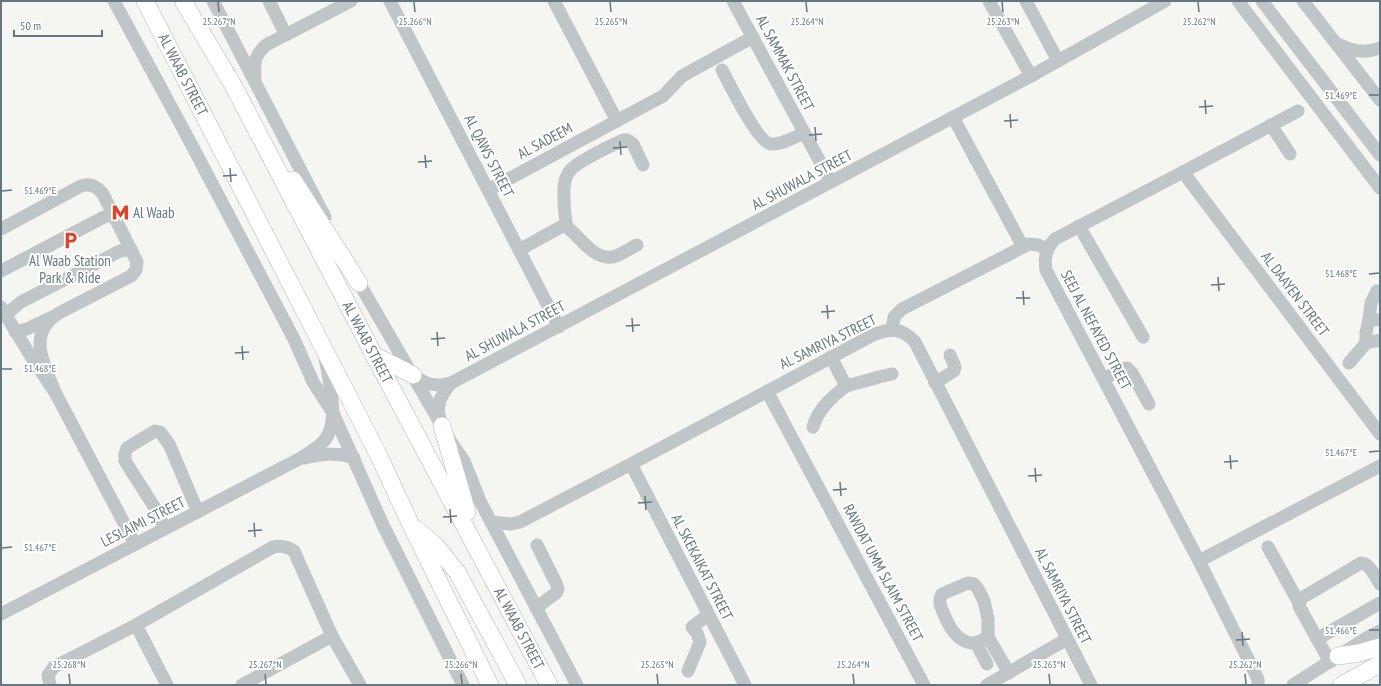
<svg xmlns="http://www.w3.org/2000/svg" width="1381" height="686" font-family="'PT Sans Narrow',sans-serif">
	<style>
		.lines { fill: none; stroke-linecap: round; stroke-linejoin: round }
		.major-casing { stroke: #b3b8bb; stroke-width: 18 }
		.minor { stroke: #c0c5c7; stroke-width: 13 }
		.major { stroke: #fff; stroke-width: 17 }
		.ticks { fill: none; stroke: #647781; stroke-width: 1.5 }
		.labels { text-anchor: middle; stroke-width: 4; stroke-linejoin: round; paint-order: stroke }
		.street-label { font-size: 15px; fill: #647781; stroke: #fff }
		.poi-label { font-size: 15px; fill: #647781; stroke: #fff; text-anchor: start }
		.ticks-label { font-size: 10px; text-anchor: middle; fill: #647781; stroke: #fff; stroke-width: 4; stroke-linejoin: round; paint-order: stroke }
	</style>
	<rect width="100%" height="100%" fill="#f5f5f1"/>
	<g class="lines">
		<defs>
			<g id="major">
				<path id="s1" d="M145,1L377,452L411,525L490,685"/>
				<path id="s2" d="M183,1L233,85L374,355L549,685"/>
				<path d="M293,180L359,283"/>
				<path d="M374,355L413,375"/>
				<path d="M442,426L467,512"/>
				<path d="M416,529L436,546L457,572L518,685"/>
				<path d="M1338,656L1359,653L1380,647"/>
				<path d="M1342,685L1380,664"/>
			</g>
		</defs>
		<use href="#major" class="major-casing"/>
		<g class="minor">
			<path d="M114,1L188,138L294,339L313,382L333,413L383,525L463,685"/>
			<path d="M213,1L325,217"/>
			<path d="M269,1L286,35"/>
			<path d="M390,1L559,327"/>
			<path d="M554,1L617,121"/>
			<path d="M733,1L831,182"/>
			<path d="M989,1L1031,76"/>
			<path d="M1026,1L1058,61"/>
			<path d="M1238,1L1380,188"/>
			<path d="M1262,1L1380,155"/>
			<path d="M1303,1L1380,100"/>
			<path d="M1338,44C1351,51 1365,54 1380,48"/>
			<path d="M722,70C729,83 758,143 771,144C782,145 794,137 804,133"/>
			<path d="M255,78C254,63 254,56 266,45L351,1"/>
			<path d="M953,117L1023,247"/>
			<path d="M1271,125L1290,154"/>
			<path d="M1183,172L1380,434"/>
			<path d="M488,190L663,96L682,76L753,37"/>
			<path d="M566,224C565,211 560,183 569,172C575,162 611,146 623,140H627L633,144L643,165"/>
			<path d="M1079,226L1143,337"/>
			<path d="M1,229L79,187C89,182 97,186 103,194L137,262L136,270L131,276L59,313C25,334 45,366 56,394L30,355L1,307"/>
			<path d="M519,250L566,224L569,229C582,239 593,259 612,257C620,256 630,248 637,245"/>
			<path d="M1,271L104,217L113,215"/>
			<path d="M355,276L450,440L464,461L480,501L577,685"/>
			<path d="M6,316L10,311L21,302L120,251L131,249"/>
			<path d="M1369,319L1371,303L1377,291"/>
			<path d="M892,330L894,317L902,309L1029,244L1038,245L1047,249"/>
			<path d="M15,332L27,329L50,318"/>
			<path d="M1366,343V333L1369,319L1380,320"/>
			<path d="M1349,363L1366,343L1380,340"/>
			<path d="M413,375C427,385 435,387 451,383L1031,76L1165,1"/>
			<path d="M1104,379L1121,369L1127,368L1132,373L1149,404"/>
			<path d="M935,383L954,371L955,367L950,355"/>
			<path d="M846,386L883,376L892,374"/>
			<path d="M767,391L924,685"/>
			<path d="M56,394L135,544"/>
			<path d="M440,419C435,405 442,394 451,383"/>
			<path d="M813,427C818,409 832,397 846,386L831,357"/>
			<path d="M305,458C322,454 337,452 354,458"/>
			<path d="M631,464L745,685"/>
			<path d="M491,522L511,524L520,522L631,464L875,334C892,328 902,328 915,342L1091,685"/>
			<path d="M165,528L155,508L125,461V454L127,448L155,431L160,432L169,444L198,512"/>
			<path d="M1268,547L1299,603"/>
			<path d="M1199,561L1380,466"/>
			<path d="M536,608L556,593L558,589L556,583L537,545"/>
			<path d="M1,614L301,458C308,453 317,448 323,442C341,424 329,381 325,358"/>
			<path d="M136,625L167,685"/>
			<path d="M988,637C982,640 977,644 971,643C956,641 948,625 943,612C942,609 939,604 940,600C940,598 941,596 942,594L968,583L974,584L978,589L984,601L988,619V637L1009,673"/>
			<path d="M1317,639L1380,603"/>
			<path d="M976,643L987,664"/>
			<path d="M1330,662L1299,606L1300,599L1361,563C1370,563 1375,577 1380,584"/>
			<path d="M688,671L700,642L697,633L692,627L708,615"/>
			<path d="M50,685L48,675L54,667L136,625L273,547C281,545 287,546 294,551L332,636L360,685"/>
			<path d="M242,685L332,636"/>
			<path d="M987,685L1067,639"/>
			<path d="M1258,685V679L1199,561L1046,270C1044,257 1046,249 1055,239L1183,172L1298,111"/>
			<path d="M1293,685L1368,637L1380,631"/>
		</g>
		<use href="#major" class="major"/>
	</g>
	<path class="ticks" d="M218,2L219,12M414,2L415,12M610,2L611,12M806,2L807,12M1002,2L1003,12M1198,2L1199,12M1369,95H1379M1205,100L1206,114M1199,107L1213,106M1010,114L1011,128M1004,121L1018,120M815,127L816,141M809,135L822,134M620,141L621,155M613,148L627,147M425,155L426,168M418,162L432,161M230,168L231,182M223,176L237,175M2,191L12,190M1369,274L1379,273M1218,277L1219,291M1211,285L1225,284M1023,291L1024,305M1016,298H1030M827,305L828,319M821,312L835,311M632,318L633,332M626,326L640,325M437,332L438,346M431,339L445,338M242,346L243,360M235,353L249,352M2,369H12M1369,452L1379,451M1230,455L1231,469M1224,462L1238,461M1035,468L1036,482M1028,476L1042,475M840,482L841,496M833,490L847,489M645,496L646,510M638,503L652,502M450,509L451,523M443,517L457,516M254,523L255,537M248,531L262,530M2,548L12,547M1369,630H1379M1242,632L1243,646M1236,640L1250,639M69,674L70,684M265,674L266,684M461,674L462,684M657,674L658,684M853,674L854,684M1049,674L1050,684M1245,674L1246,684"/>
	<defs>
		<symbol id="metro-bare" viewBox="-9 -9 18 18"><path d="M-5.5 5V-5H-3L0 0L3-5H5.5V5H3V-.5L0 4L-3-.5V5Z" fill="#de4328" stroke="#fff" stroke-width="2.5" paint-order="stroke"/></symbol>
		<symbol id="parking-bare" viewBox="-9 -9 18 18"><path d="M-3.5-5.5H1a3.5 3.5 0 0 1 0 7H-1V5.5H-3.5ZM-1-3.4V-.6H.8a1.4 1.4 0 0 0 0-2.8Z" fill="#de4328" stroke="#fff" stroke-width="2.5" paint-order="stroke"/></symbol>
	</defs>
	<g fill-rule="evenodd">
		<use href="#metro-bare" x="108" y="200" width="25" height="25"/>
		<use href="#parking-bare" x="58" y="228" width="25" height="25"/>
	</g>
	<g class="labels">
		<g class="street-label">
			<text transform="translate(785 63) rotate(62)" y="5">AL SAMMAK STREET</text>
			<text dy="5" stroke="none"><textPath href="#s1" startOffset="83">AL WAAB STREET</textPath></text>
			<text transform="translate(545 141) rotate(-28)" y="5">AL SADEEM</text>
			<text transform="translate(489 156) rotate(63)" y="5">AL QAWS STREET</text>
			<text transform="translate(802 180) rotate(-28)" y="5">AL SHUWALA STREET</text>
			<text transform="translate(1295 294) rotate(53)" y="5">AL DAAYEN STREET</text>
			<text transform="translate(1096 330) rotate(62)" y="5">SEEJ AL NEFAYED STREET</text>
			<text transform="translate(515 331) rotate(-28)" y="5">AL SHUWALA STREET</text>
			<text dy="5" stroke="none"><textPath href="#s2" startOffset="388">AL WAAB STREET</textPath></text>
			<text transform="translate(828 342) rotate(-26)" y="5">AL SAMRIYA STREET</text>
			<text transform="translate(143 522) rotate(-27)" y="5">LESLAIMI STREET</text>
			<text transform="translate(702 567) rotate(63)" y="5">AL SKEKAIKAT STREET</text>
			<text transform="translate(883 573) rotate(62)" y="5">RAWDAT UMM SLAIM STREET</text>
			<text transform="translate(1063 596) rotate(63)" y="5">AL SAMRIYA STREET</text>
			<text dy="5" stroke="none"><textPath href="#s2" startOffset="712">AL WAAB STREET</textPath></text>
		</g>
		<g class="poi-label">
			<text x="133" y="218">Al Waab</text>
			<text x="70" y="266" text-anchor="middle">Al Waab Station<tspan x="70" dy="17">Park &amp; Ride</tspan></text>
		</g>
	</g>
	<g class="ticks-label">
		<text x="219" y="25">25.267°N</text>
		<text x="415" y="25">25.266°N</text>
		<text x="611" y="25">25.265°N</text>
		<text x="807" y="25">25.264°N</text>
		<text x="1003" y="25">25.263°N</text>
		<text x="1199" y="25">25.262°N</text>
		<text x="1341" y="99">51.469°E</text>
		<text x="40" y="194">51.469°E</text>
		<text x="1341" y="277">51.468°E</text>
		<text x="40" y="372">51.468°E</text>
		<text x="1341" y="456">51.467°E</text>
		<text x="40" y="551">51.467°E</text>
		<text x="1341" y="634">51.466°E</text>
		<text x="69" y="668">25.268°N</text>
		<text x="265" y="668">25.267°N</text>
		<text x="461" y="668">25.266°N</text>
		<text x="657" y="668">25.265°N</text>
		<text x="853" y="668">25.264°N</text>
		<text x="1049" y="668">25.263°N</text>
		<text x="1245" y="668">25.262°N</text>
	</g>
	<rect width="1381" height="686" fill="none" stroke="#647781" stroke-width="4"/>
	<path d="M14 30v6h88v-6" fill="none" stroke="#647781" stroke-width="2"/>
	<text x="20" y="30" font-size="12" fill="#647781" stroke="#ffffff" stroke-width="3" paint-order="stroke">50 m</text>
</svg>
